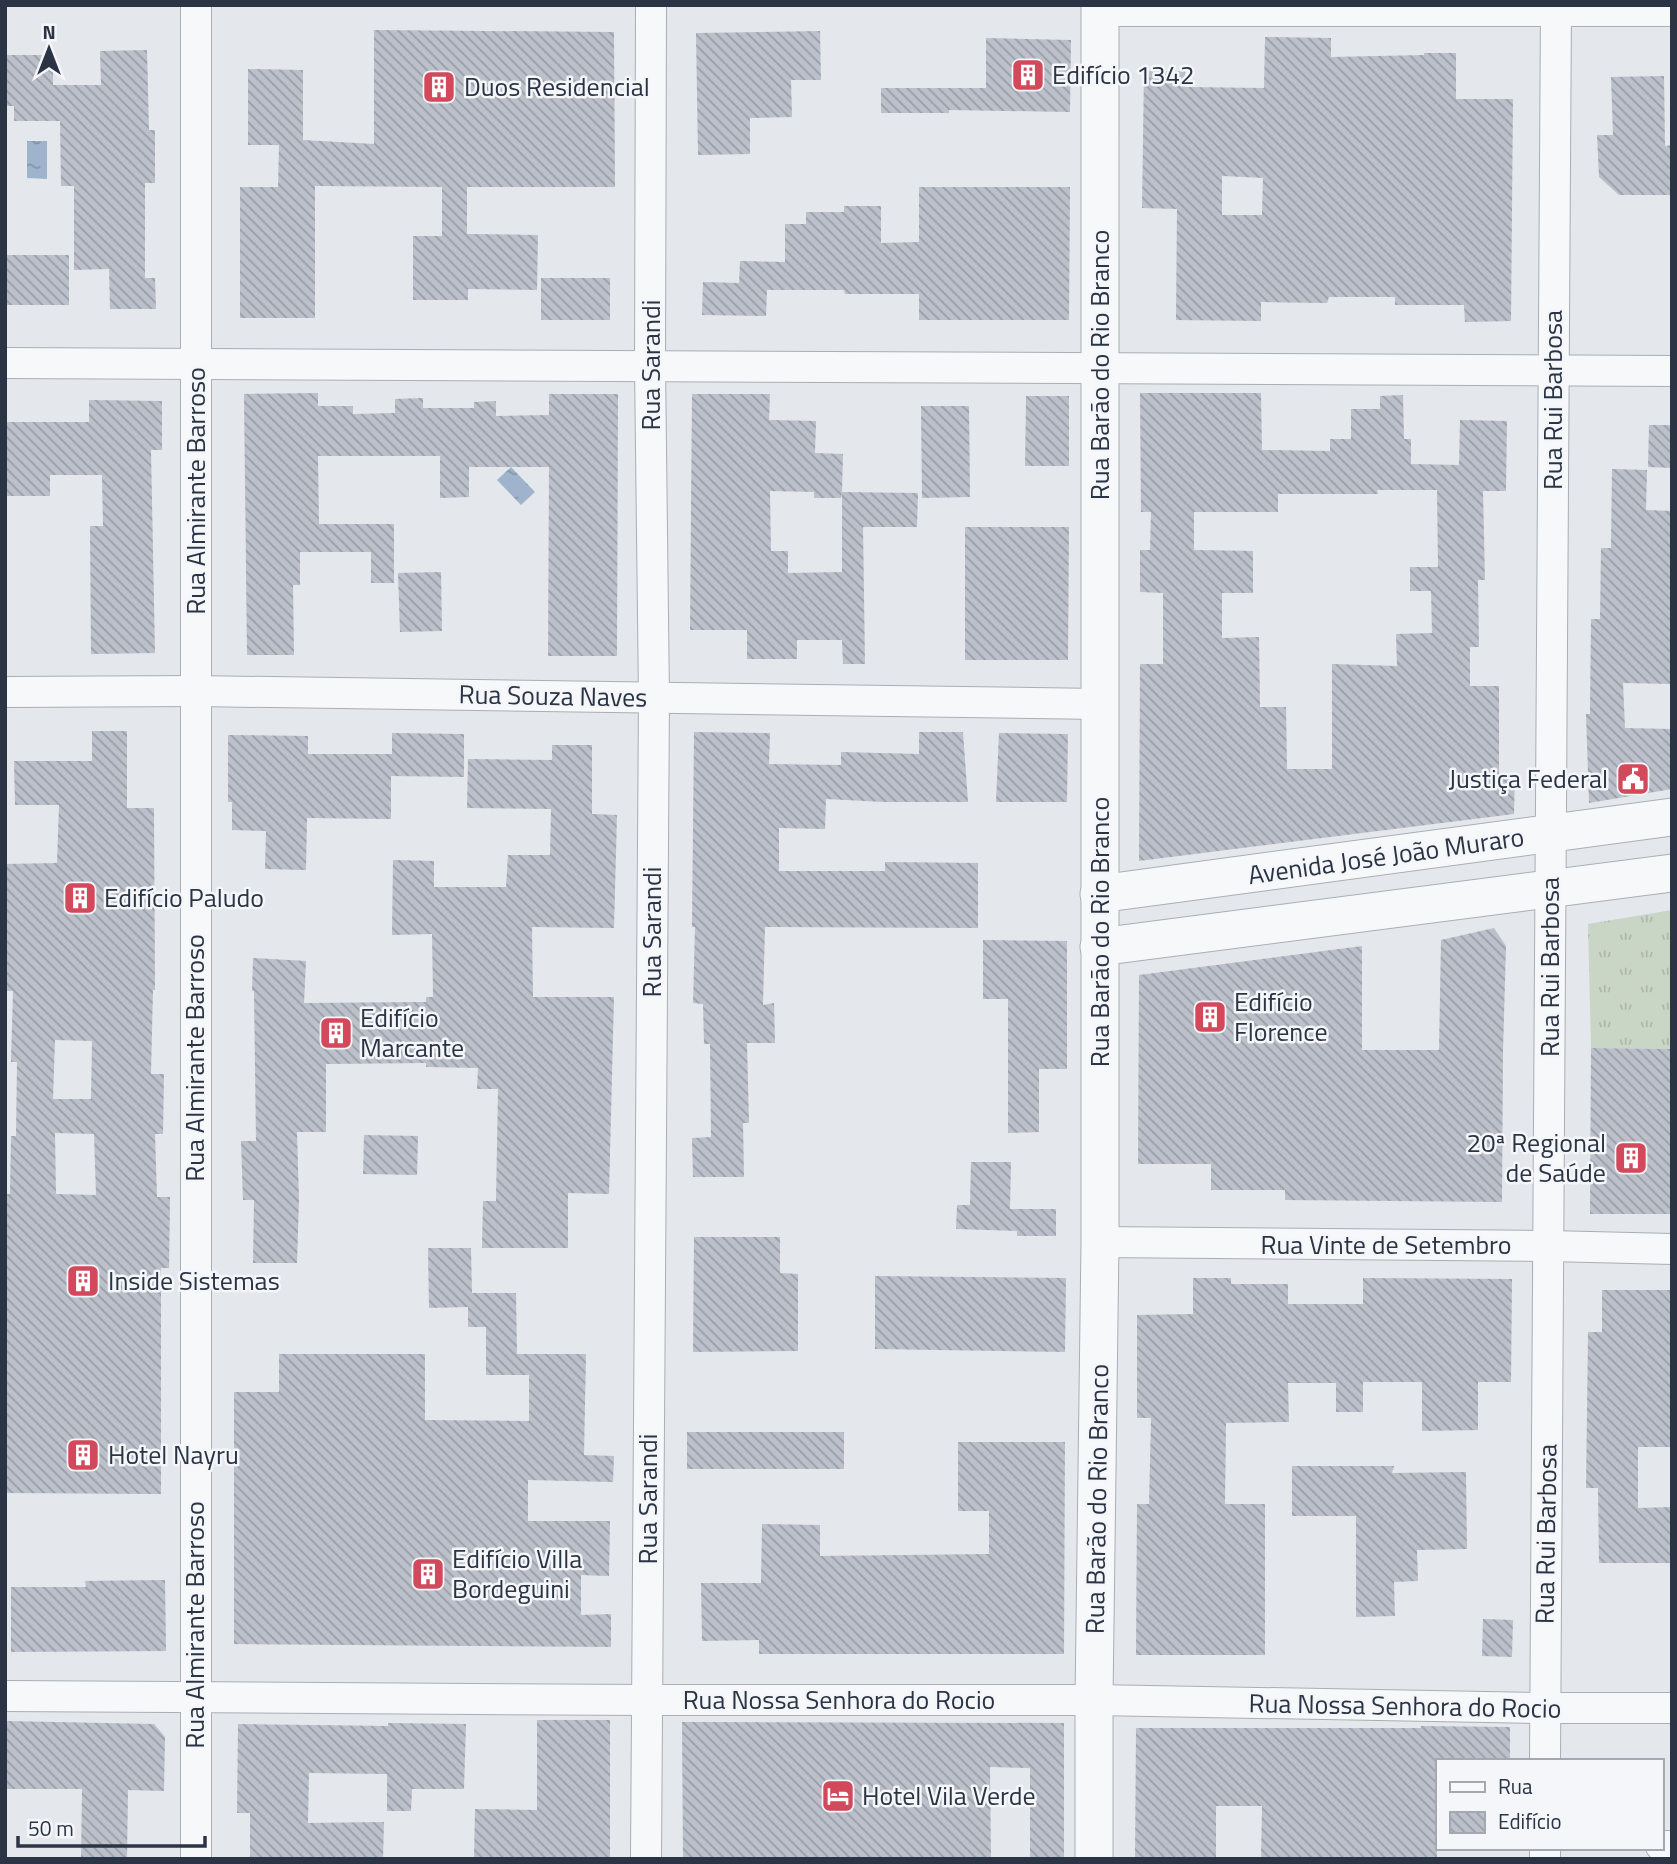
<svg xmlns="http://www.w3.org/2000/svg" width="1677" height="1864" font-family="'Titillium Web',sans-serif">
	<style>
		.grass { fill: url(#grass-tufts) }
		.water { fill: url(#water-ripples) }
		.building { fill: url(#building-back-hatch); fill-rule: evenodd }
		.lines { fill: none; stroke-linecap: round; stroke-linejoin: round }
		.minor-casing { stroke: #a9aeb7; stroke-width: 32 }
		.tertiary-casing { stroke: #a9aeb7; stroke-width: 39 }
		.minor { stroke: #f7f8fa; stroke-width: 30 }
		.tertiary { stroke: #f7f8fa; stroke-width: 37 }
		.labels { text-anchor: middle; stroke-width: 5; stroke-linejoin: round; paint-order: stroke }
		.poi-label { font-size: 26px; fill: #2b3445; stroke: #f4f6f9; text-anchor: start }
		.street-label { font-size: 26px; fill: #2b3445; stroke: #f4f6f9 }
	</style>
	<defs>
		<pattern id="grass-tufts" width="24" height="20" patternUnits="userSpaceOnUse" patternTransform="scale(1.75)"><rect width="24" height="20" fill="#c9d6c5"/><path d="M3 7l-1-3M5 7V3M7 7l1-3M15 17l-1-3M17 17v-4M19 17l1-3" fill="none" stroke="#adb8ab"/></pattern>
		<pattern id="water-ripples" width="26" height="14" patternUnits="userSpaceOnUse" patternTransform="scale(1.75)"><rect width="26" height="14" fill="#9fb4cc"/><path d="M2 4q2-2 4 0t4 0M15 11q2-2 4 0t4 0" fill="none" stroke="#8293a7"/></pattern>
		<pattern id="building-back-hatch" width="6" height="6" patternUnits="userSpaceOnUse" patternTransform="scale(1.75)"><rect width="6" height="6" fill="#bbc0ca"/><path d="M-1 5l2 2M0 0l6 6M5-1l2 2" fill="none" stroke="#989da6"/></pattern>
	</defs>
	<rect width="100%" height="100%" fill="#e4e7ec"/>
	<path class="grass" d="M1672,910V1049L1591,1048L1588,924Z"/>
	<g class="water">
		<path d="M27,141H47V179L27,178Z"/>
		<path d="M511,467L535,492L521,505L497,480Z"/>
	</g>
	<g class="building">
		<path d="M374,30L614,32L615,187H467V234L538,235L537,290L468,289V300H413V236H442V187L315,186V318H240V187H278L279,145H248V69L303,70V140L374,144Z"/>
		<path d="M820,31L821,80H791L792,117L750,118V154L698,155L696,33Z"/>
		<path d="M1265,37L1331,38V57L1424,55V53H1456V99H1513L1511,321L1465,322L1464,305H1395V297H1329L1327,303L1261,302V321L1176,320L1177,209L1142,208L1144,71H1185V87L1264,88ZM1222,176L1263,178L1262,215H1222Z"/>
		<path d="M986,38L1071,40L1070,112L949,110V113H881V88H986Z"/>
		<path d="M147,50L149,130H155V183H145V278H155L156,309H110L109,269L74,270V186H61L60,121H14V106H5V55H53V85H101L100,51Z"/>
		<path d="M1664,76L1665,146L1672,145V195H1619L1599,177L1597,135H1613L1611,77Z"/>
		<path d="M919,187H1070L1069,320H919V294H845L844,290H767L766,316L702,315L703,282L739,283L740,261L785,262V224H806V212H844V206H881V243L919,242Z"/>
		<rect x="5" y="255" width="64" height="50"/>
		<rect x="541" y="278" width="69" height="42"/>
		<path d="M318,393V406H353V414L395,413V399L423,398V408H474V402L496,401V416L549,415V394H618L617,656H548L549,467H469V497L440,498V456H318L319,524H394V583H371V552H300V585H293L294,655H247L244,394Z"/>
		<path d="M1140,393H1261L1262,450L1330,451V439H1351V409H1380V396L1403,395L1404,439H1411V464L1459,465L1460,420L1507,421L1506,491H1483L1485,580H1478L1479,647H1470V686H1499V775L1515,773L1514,814L1139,861L1140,664H1163V593L1140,592V550H1150L1151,512H1141ZM1377,490H1437L1438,567H1410V591H1431L1432,633L1396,634L1397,666L1332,664V769H1287L1286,707H1260L1259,637L1222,638V593H1253V551L1194,550V512H1278V494H1378Z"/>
		<path d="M692,394H770L769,420L816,421L815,453L843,454L842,492L918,493L917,527H863L865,664H843L842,640H797V659H747V630H690ZM770,491L814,492V498H841L842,492V572L788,573V551H771Z"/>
		<path d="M1026,396H1069V466H1025Z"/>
		<path d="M89,400L162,401V450H151L155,653L91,654L90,526H103L102,475H50V496H5V422H89Z"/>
		<path d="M921,406H969L970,497L922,498Z"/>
		<path d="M1649,425H1672V468L1648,467Z"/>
		<path d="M1612,469L1647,470L1646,510L1672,511V684L1623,683L1625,728L1672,729V789L1589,803L1586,714H1590L1591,619H1600L1601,548H1611Z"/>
		<path d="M965,527H1069L1068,660H965Z"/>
		<path d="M441,572L442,631L400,632L398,573Z"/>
		<path d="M92,731H127V808H154L155,990H153L151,1074H164L163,1134H155L157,1197H170L169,1268H161V1494L5,1493V1194H10L11,1136H16L17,1062H11L13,991H5V864L57,863L59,805H15L14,761H92ZM55,1040L92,1041L91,1099H53ZM55,1133L94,1134L96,1195L56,1194Z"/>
		<path d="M694,732L770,733L769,764L841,765V752L919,754V732H963L968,802H884L826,799L825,829L779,828V871H885V862L978,863V928L765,927L763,1005L774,1003L775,1043H747L749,1123H743L744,1177H693L692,1138L711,1137L710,1044H704L703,1004L693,1003L695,927H692Z"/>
		<path d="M392,733L464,734V777L391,776V819L307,818L306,870L265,869L266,831L232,830V802H228V735L308,736V754H392Z"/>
		<path d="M999,733L1068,734L1067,802H996Z"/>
		<path d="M552,745H592V814L617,815L614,928L532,927L533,997H614L609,1194L568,1193V1248H482L483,1201H496L498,1089H477L478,1068L426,1067V1063L326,1064V1132H297L299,1199L297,1263H253L254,1200H243L241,1141H256L254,991H252L253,958L306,961L304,1003L426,1002V997H433L432,934L392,935L393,860L434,861V887H506L508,855H550L551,809L467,808L468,759L552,760Z"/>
		<path d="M1494,928L1506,946L1503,1051L1502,1202L1285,1200V1190H1211V1164H1138L1139,975L1362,946V1050H1439L1441,940Z"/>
		<path d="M983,940L1067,941V1069H1039V1132L1008,1133V999H983Z"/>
		<path d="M1591,1048L1672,1049V1214H1590Z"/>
		<path d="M364,1135L418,1136L417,1175L363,1174Z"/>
		<path d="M971,1162H1011L1010,1209H1056V1236H1017V1231L956,1229L957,1205H970Z"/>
		<path d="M694,1237H780V1273L798,1274V1351L693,1352Z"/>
		<path d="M428,1248H471L472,1293H516L517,1354H586L584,1455L614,1456L613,1482L528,1480V1521H610L609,1576L581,1575V1615L611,1614V1647L234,1644V1392H279V1354H425V1420L529,1421V1375H486V1327H468V1307L429,1308Z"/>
		<path d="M875,1276L1066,1278L1065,1352L875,1349Z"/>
		<path d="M1193,1278H1231V1284H1288V1304H1363V1278L1512,1279L1511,1382H1478V1430L1422,1431V1382H1363V1412H1336V1383H1288L1289,1422L1226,1423L1225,1504H1265V1655H1136L1137,1504H1149L1151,1418H1137V1315L1193,1314Z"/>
		<path d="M1602,1290H1672V1447H1638V1508L1672,1507V1563H1599L1598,1488H1586L1588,1332H1602Z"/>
		<rect x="687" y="1432" width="157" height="37"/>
		<path d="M958,1442H1065L1064,1654H759V1640L702,1641L701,1583H761L762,1524L820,1525V1556L989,1554V1511H958Z"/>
		<path d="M1292,1466H1394L1392,1473L1466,1472L1467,1549L1417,1550L1418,1581L1394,1582L1395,1616L1356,1617V1516H1292Z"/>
		<path d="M165,1580L166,1651L11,1652V1587H86L85,1581Z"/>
		<path d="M1483,1619L1513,1620L1512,1657L1482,1656Z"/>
		<path d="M537,1720H610V1859H474L475,1809L537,1810Z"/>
		<path d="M5,1721L154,1724L165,1737L164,1791L128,1790L127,1859L81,1858L82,1789H5Z"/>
		<path d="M682,1722L1064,1723V1859H1030V1768L990,1767L991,1859H683Z"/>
		<path d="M388,1723L466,1724L464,1789H412L411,1811H387V1774L309,1773L308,1823L384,1822L383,1859H250V1813H237L238,1724L388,1726Z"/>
		<path d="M1421,1726L1510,1727V1761H1437V1859H1261L1262,1806H1216V1859H1135L1136,1728H1421Z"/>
	</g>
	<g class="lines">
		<defs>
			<g id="minor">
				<path d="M1100,11H1672"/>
				<path d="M5,363L1672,371"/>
				<path d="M5,692L195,691L1100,704"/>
				<path d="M1100,1242L1549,1246L1672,1249"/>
				<path d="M5,1696L646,1700H1094L1545,1708H1672"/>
				<path d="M1545,1761L1556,5"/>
				<path d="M1661,1846H1672"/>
				<path d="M1545,1848V1859"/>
				<path d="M196,1859V5"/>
				<path d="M646,1859L654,698L650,366L651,5"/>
			</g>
			<g id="tertiary">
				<path d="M1099,894L1672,817"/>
				<path d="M1099,947L1672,873"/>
				<path d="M1094,1859V1700L1100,1242V5"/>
			</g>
		</defs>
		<use href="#minor" class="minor-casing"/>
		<use href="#tertiary" class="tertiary-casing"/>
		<use href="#minor" class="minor"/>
		<use href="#tertiary" class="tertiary"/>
	</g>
	<defs>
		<symbol id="building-square" viewBox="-11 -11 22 22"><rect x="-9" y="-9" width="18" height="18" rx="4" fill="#d1495b" stroke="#f4f6f9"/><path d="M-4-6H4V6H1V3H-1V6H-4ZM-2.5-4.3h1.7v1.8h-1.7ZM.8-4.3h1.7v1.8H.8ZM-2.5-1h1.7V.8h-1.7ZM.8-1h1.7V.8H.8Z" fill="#fff"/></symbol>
		<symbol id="civic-square" viewBox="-11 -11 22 22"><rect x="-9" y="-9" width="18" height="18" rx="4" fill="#d1495b" stroke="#f4f6f9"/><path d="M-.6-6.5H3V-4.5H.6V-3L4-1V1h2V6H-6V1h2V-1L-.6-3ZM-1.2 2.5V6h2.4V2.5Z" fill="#fff"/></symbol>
		<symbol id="hotel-square" viewBox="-11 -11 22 22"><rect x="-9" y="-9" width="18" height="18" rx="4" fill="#d1495b" stroke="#f4f6f9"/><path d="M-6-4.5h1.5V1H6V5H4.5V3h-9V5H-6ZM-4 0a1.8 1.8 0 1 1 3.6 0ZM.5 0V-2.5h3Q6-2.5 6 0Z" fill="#fff"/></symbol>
	</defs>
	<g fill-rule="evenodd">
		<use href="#building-square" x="1009" y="56" width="38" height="38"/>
		<use href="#building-square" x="420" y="68" width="38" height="38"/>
		<use href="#civic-square" x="1614" y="760" width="38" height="38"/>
		<use href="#building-square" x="61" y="879" width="38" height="38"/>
		<use href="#building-square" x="1191" y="998" width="38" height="38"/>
		<use href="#building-square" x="317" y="1014" width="38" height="38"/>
		<use href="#building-square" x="1612" y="1139" width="38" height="38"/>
		<use href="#building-square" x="64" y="1262" width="38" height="38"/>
		<use href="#building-square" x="64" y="1436" width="38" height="38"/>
		<use href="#building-square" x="409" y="1555" width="38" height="38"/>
		<use href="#hotel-square" x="819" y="1777" width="38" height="38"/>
	</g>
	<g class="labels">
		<g class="poi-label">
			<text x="1052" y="84">Edifício 1342</text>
			<text x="464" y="96">Duos Residencial</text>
			<text x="1608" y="788" text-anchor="end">Justiça Federal</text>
			<text x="104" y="907">Edifício Paludo</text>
			<text x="1234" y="1011">Edifício<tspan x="1234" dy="30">Florence</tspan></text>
			<text x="360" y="1027">Edifício<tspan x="360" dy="30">Marcante</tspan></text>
			<text x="1606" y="1152" text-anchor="end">20ª Regional<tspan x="1606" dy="30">de Saúde</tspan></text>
			<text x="108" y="1290">Inside Sistemas</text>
			<text x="108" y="1464">Hotel Nayru</text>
			<text x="452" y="1568">Edifício Villa<tspan x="452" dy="30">Bordeguini</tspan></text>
			<text x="862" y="1805">Hotel Vila Verde</text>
		</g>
		<g class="street-label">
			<text transform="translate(651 365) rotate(-90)" y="9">Rua Sarandi</text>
			<text transform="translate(1100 365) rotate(-90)" y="9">Rua Barão do Rio Branco</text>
			<text transform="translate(1553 400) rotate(-90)" y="9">Rua Rui Barbosa</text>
			<text transform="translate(196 491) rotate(-90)" y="9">Rua Almirante Barroso</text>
			<text transform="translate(553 696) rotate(1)" y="9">Rua Souza Naves</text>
			<text transform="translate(1386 856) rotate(-8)" y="9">Avenida José João Muraro</text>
			<text transform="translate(652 932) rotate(-90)" y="9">Rua Sarandi</text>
			<text transform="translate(1100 932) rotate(-90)" y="9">Rua Barão do Rio Branco</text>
			<text transform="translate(1550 967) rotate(-90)" y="9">Rua Rui Barbosa</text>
			<text transform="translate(195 1058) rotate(-90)" y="9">Rua Almirante Barroso</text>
			<text x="1386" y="1254">Rua Vinte de Setembro</text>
			<text transform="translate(648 1499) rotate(-90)" y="9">Rua Sarandi</text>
			<text transform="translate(1097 1499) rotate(-89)" y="9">Rua Barão do Rio Branco</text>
			<text transform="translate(1546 1534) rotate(-89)" y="9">Rua Rui Barbosa</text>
			<text transform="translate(195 1625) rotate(-90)" y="9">Rua Almirante Barroso</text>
			<text x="839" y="1709">Rua Nossa Senhora do Rocio</text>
			<text transform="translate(1405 1706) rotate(1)" y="9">Rua Nossa Senhora do Rocio</text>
		</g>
	</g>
	<rect width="1677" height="1864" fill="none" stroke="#2b3445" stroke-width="14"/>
	<rect x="1436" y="1759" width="228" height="91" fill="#f4f6f9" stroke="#a4a8b1" stroke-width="2"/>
	<rect x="1450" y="1782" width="35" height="10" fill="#f7f8fa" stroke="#a4a8b1" stroke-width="2"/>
	<text x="1498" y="1794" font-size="21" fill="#2b3445">Rua</text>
	<rect x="1450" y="1812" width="35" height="21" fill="url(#building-back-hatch)" stroke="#a4a8b1" stroke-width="2"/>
	<text x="1498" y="1829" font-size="21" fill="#2b3445">Edifício</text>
	<g transform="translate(49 49)" stroke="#f4f6f9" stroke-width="5" paint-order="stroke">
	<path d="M0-5L12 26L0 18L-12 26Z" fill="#2b3445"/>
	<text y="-10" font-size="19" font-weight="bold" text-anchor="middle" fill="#2b3445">N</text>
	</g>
	<path d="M18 1836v10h187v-10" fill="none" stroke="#2b3445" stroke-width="3.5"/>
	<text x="28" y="1836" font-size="21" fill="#2b3445" stroke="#f4f6f9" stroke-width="5" paint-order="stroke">50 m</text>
</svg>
